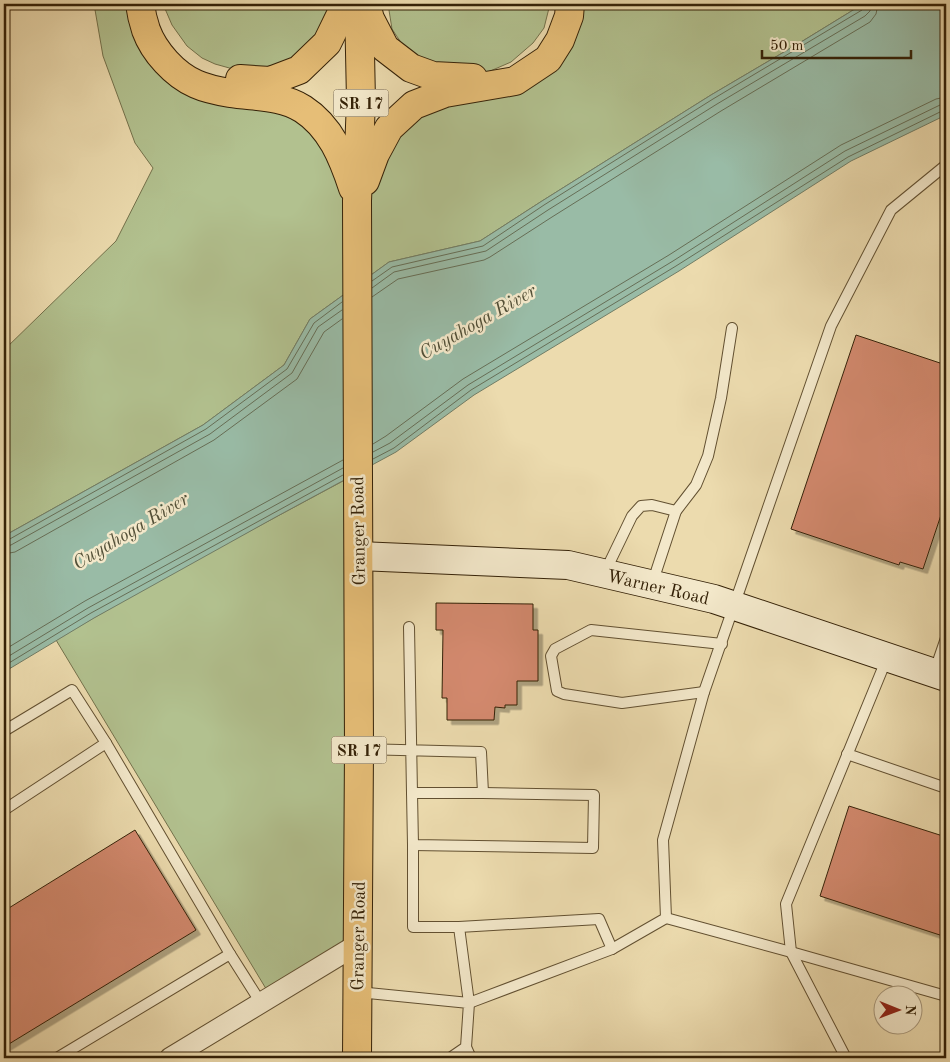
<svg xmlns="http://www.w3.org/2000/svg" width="950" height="1062" font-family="'Old Standard TT',serif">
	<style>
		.green { fill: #b2c18f; stroke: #73714b }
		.water { fill: #99bba6; stroke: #717d66 }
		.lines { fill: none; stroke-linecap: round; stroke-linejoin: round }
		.shore { stroke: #666e56; stroke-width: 1 }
		.building { fill: #d3896e; stroke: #342107; filter: url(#shadow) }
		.service-casing { stroke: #625031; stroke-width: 12 }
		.minor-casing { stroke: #625031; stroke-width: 22 }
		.secondary-casing { stroke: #342107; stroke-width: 30 }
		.primary-casing { stroke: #342107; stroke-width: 30 }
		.service { stroke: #f3e8ca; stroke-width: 10 }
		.minor { stroke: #f3e8ca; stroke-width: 20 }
		.secondary { stroke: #f3e8ca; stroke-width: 28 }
		.primary { stroke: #e6be77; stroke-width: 28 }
		.labels { text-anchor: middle; stroke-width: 5; stroke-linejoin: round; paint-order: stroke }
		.shield { fill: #f3e8ca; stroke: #6d5d42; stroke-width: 1 }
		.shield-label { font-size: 16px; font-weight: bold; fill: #342107 }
		.street-label { font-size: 18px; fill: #342107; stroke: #f3e8ca }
		.water-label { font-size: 19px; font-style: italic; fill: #524f37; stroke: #f3e8ca }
	</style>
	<defs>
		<filter id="shadow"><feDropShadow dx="4.5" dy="4.5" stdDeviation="0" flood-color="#0004"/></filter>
	</defs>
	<rect width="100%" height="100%" fill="#ecdbae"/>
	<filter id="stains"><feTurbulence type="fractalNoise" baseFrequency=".004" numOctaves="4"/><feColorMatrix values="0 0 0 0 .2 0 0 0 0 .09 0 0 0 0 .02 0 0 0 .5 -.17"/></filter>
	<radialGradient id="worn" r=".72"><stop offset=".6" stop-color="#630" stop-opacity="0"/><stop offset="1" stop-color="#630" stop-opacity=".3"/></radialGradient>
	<g class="green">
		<path d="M94,4H133L151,58L271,97L334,141L389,128L548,59L570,4H863L801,42L711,95L542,201L480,241L389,262L310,319L284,365L203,425L4,536V350L116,241L153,168L135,143L103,56Z"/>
		<path d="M163,4H331L326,23L311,45L280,68L233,69L215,64L202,58L187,46L172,25Z"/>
		<path d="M388,4H550L544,28L533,43L511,62L488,72L457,71L408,53L392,29Z"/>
		<path d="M358,473V944L271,997L56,640C155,581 257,527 358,473Z"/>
	</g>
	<path class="water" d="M863,4H946V115L851,161L679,271L474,395L396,452L274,518L94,618L4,672V536L203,425L284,365L310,319L389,262L480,241L542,201L711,95L801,42Z"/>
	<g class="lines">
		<g class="shore">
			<path d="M372,281L392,267L483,246L544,205L713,99L862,10L864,7L865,4"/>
			<path d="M372,288L394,272L486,251L548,210L717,104L865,16L870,11L871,4"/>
			<path d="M372,297L398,279L484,260L490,257L552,217L721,111L870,22L876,14L878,4"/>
			<path d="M373,444L386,436L463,379L669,255L841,145L936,99L946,97"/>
			<path d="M373,452L390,443L468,385L673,261L845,151L940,105L946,104"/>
			<path d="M373,459L394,448L471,390L676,266L848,157L942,111L946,110"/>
			<path d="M4,540H8L206,429L287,369L314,323L342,302"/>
			<path d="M4,547L11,545L210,434L292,373L318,327L342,310"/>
			<path d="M4,554L15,552L214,440L297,379L324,332L342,319"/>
			<path d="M4,650L85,601L343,460"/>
			<path d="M4,659L88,608L343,468"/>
			<path d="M4,666L91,613L343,475"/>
		</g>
	</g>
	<g class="building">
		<path d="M856,335L946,365V500L923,569L900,562L899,565L791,529Z"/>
		<path d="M436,603L533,604V630H538V681H517V705H505V708L495,707L494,720H447V698H442L443,630H436Z"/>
		<path d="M849,806L946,837V937L820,896Z"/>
		<path d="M135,830L196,930L4,1047V911Z"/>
	</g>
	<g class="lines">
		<defs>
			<g id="service">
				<path d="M605,572L632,516L641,506L652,505L676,511"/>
				<path d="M652,584L676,511L696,485L708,456L721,398L732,328"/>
				<path d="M934,673L946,638"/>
				<path d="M704,692L622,703L564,694L557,691L551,656L555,649L591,630L722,644"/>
				<path d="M4,731L72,690L106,743L4,810"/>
				<path d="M106,743L230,954"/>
				<path d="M360,749L481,752L483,793H412L409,627"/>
				<path d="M847,754L946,788"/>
				<path d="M412,793L413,845L593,848L594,795L483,793"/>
				<path d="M413,845V927H459L469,1003L612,949L666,918L663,840L704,692L831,326L891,210L946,165"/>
				<path d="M666,918L791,952L946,996"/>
				<path d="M459,927L599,919L612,949"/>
				<path d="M358,992L469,1003L466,1047L450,1058"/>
				<path d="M466,1047L471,1058"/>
				<path d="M57,1058L230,954L261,1003"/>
				<path d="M846,1058L791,952L786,904L887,658"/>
			</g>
			<path id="minor" d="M170,1058L358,944"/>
			<path id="secondary" d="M359,556L568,565L714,599L946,677"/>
			<g id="primary">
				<path d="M140,4C141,12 143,21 146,30C154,52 175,75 196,84C207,89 218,91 230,93C255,97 281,95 303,109C331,127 343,158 353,188"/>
				<path d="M366,4L370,19L385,48L411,68L433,76L473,78"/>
				<path d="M240,79L270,81L299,70L327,43L346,4"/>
				<path d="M365,181L375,154L389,128L414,105L445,93L515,81L548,59L560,40L569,16L570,4"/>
				<path d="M357,1058L359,749L357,201L361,101L359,4"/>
			</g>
		</defs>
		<use href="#service" class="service-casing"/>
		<use href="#minor" class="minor-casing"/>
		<use href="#secondary" class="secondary-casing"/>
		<use href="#primary" class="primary-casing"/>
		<use href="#service" class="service"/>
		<use href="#minor" class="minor"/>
		<use href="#secondary" class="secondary"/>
		<use href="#primary" class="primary"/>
	</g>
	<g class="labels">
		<g class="shield">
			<rect x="333.5" y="89.5" width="55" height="27" rx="4"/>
			<rect x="331.5" y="736.5" width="55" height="27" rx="4"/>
		</g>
		<g class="shield-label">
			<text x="361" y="109">SR 17</text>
			<text x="359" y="756">SR 17</text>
		</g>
		<g class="street-label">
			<text transform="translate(358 531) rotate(-91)" y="6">Granger Road</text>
			<text transform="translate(658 587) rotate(13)" y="6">Warner Road</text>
			<text transform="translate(358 936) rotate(-89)" y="6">Granger Road</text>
		</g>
		<g class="water-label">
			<text transform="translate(477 321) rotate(-30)" y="7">Cuyahoga River</text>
			<text transform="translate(130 530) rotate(-31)" y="7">Cuyahoga River</text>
		</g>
	</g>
	<rect width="950" height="1062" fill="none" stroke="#ecdbae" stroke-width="20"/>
	<rect x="5" y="5" width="940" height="1052" fill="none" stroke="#342107" stroke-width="2.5"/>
	<rect x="10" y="10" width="930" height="1042" fill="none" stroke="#342107"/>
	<g transform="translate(898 1010) rotate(91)"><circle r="24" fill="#f3e8ca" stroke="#a7987c"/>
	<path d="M0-4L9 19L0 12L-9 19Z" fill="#8f2418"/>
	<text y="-8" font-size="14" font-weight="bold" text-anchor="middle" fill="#342107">N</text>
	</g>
	<path d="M762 50v8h149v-8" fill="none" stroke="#342107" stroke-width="2.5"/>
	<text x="770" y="50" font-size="15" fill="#342107" stroke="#f3e8ca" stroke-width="4" paint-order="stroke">50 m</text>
	<rect width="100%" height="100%" filter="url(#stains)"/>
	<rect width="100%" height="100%" fill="url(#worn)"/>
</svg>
